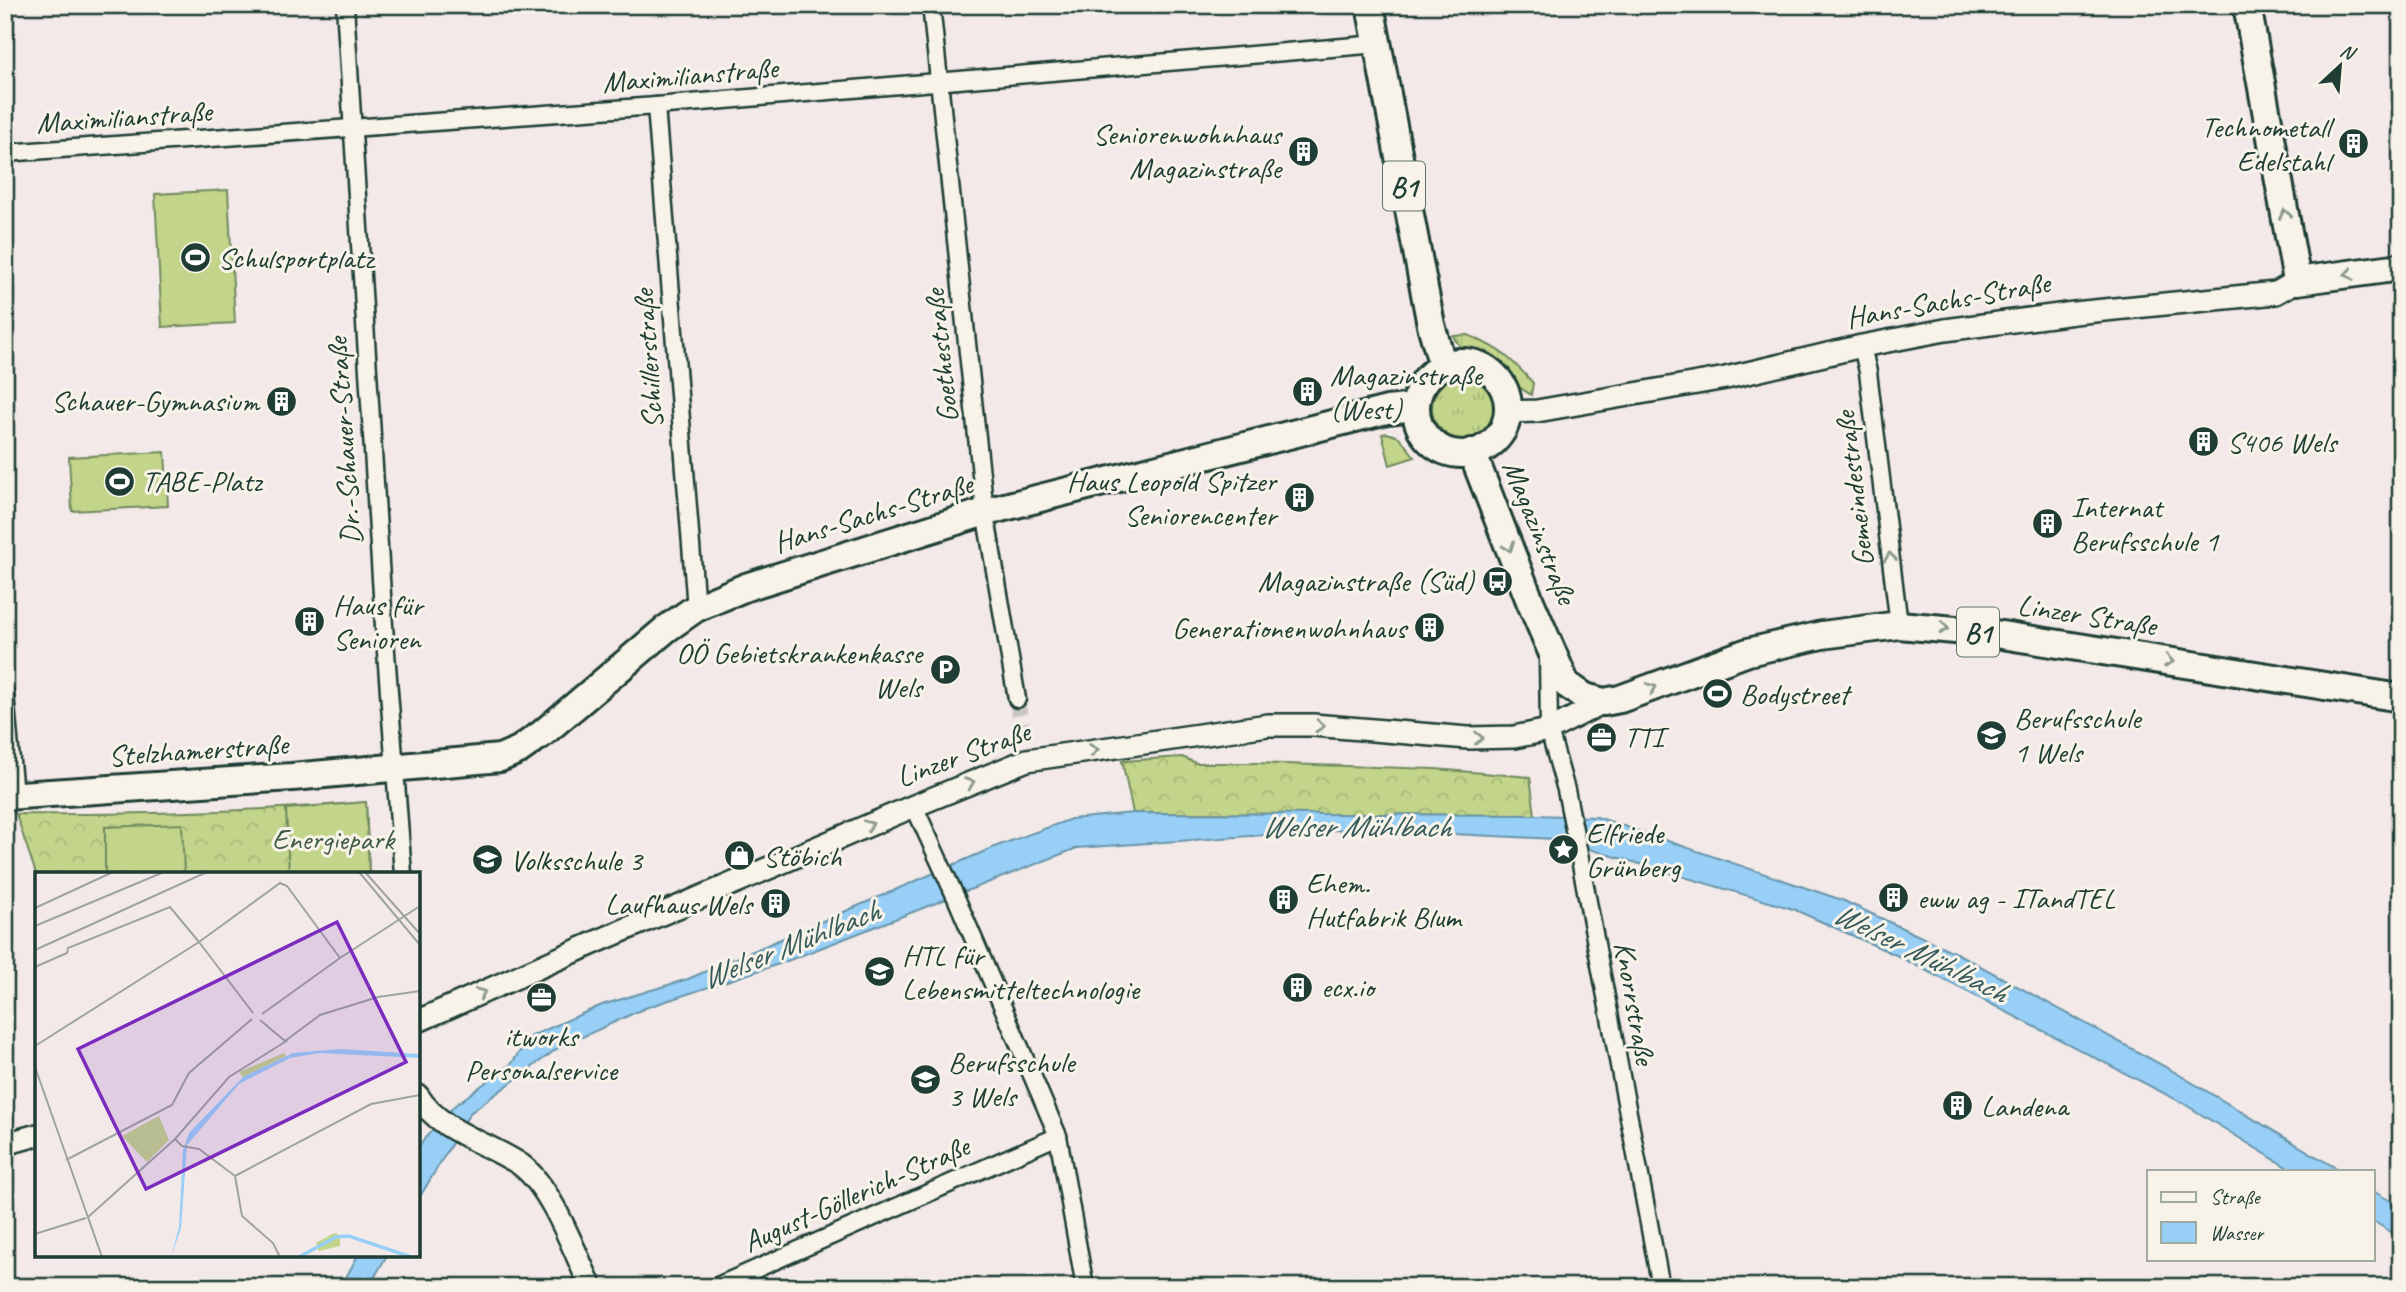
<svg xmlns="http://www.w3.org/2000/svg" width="2406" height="1292" font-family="Caveat,sans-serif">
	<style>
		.grass { fill: url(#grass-tufts); stroke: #70895f; stroke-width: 2 }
		.forest { fill: url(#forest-crowns); stroke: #70895f; stroke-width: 2 }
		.garden { fill: #c2d58a; stroke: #70895f; stroke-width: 2 }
		.water { fill: #98cff7; stroke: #6895a9; stroke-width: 2 }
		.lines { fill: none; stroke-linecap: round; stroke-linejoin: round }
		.minor-tunnel { stroke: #c9c7c4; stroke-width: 16; stroke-dasharray: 16 8; stroke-linecap: butt }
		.minor-casing { stroke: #1f3d34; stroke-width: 21 }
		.tertiary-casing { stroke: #1f3d34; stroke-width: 26 }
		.primary-casing { stroke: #1f3d34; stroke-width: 32 }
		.minor { stroke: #f7f3e8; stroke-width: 16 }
		.tertiary { stroke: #f7f3e8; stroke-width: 21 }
		.primary { stroke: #f7f3e8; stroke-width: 26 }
		.oneway { stroke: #8b988e }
		.labels { text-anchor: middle; stroke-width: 6; stroke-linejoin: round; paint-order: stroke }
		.shield { fill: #f7f3e8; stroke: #60746a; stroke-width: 2 }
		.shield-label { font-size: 28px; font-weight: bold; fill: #1f3d34 }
		.street-label { font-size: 30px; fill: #1f3d34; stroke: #f7f3e8 }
		.poi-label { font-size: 30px; fill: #1f3d34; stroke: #f7f3e8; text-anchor: start }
		.park-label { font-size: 30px; fill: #405b45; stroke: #f7f3e8 }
		.water-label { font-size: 32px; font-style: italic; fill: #375a5b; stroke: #f7f3e8 }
		.inset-river { fill: none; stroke: #98cff7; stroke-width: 3.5 }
		.inset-road { fill: none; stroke: #9ea4a0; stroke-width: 2 }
		.view { fill: #7b2cbf; fill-opacity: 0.15; stroke: #7b2cbf; stroke-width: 3.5 }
		.inset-edge { fill: none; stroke: #1f3d34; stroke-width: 3.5 }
	</style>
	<defs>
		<pattern id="grass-tufts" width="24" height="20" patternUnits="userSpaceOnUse" patternTransform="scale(1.75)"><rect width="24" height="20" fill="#c2d58a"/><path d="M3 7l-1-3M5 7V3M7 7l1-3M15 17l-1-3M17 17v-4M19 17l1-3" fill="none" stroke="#a6b878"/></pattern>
		<pattern id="forest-crowns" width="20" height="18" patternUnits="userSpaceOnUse" patternTransform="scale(1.75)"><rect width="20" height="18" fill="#c2d58a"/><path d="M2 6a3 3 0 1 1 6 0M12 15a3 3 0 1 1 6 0" fill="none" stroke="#a6b878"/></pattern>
	</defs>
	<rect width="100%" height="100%" fill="#f3e9e8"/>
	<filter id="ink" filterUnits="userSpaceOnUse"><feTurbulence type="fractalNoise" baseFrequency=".0143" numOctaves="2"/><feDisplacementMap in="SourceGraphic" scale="14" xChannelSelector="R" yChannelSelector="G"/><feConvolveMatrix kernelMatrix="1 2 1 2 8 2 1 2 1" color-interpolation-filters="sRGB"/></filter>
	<g filter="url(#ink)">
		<g class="grass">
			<path d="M1468,335C1500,349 1510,357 1533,383L1531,395C1524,390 1514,385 1509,378C1503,372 1502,366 1494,362C1476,350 1466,360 1453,336Z"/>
			<circle cx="1463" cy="408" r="31"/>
			<path d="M1387,433L1399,437L1415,457L1390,465L1382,434Z"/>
		</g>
		<g class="forest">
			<path d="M1182,757L1196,763H1256L1435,769L1530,777L1535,815L1133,813L1122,761Z"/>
			<path d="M366,802L369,874H37V877L16,814C133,815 250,812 366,802Z"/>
		</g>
		<g class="garden">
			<path d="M228,190L235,323L162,327L155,194Z"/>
			<path d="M165,452L168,506L72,511L69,457Z"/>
			<path d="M366,802L369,874H289L286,809Z"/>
			<path d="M182,824L184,874H105V827Z"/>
		</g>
		<g class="water">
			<path d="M1133,813L1535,815L1597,817L1842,900L1960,955L2171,1070L2341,1171H2293L2181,1102L1896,955L1793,909L1555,839L1352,829L1077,848L782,963L645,1008L558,1048L470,1113L418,1200V1149L425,1138L454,1106L512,1063L529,1037L602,1005L688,979L997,846L1071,819Z"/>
			<path d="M2373,1191L2401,1207V1238L2373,1221Z"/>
			<path d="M358,1255H387L369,1287H341Z"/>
		</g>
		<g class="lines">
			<path class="minor-tunnel" d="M1017,699L1027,760"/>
			<defs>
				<g id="minor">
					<path d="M345,5L384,626L403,874"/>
					<path d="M931,5L985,512L1017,699"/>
					<path d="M656,106L696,608"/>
					<path d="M5,153L656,106L1378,44"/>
					<path d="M1862,346L1868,372L1899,625"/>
					<path d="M1548,657L1549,730L1566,790L1579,854L1661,1287"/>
					<path d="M5,693L14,795"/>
					<path d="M914,806L957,900L1058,1136L1085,1287"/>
					<path d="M715,1287L1058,1136"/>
				</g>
				<g id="tertiary">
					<path d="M1508,412L1537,411L1726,378L1862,346L1945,330L2074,313L2276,293L2297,281"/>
					<path d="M418,1021L596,942L914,806L1027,760L1268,725H1313L1468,738L1514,737L1549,730L1604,702"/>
					<path d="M418,1096C440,1132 487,1142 521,1165C552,1188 574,1251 591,1287"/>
					<path d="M5,1144L37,1135"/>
				</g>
				<g id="primary">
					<path d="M1370,5L1431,325L1443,366"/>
					<path d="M2247,5L2297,281L2401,267"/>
					<circle cx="1462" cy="408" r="46"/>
					<path d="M1472,452L1530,601L1566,684L1585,697L1604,702L1620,699L1748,652L1822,635L1899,625L1989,633L2401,698"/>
					<path d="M5,796L292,777L500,758L519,750L543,733L666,629L696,608L746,587L985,512L1387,410L1416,407"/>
				</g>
			</defs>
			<use href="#minor" class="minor-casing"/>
			<use href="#tertiary" class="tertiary-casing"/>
			<use href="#primary" class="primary-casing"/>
			<use href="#minor" class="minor"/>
			<use href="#tertiary" class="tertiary"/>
			<use href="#primary" class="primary"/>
		</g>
		<defs><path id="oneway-chevron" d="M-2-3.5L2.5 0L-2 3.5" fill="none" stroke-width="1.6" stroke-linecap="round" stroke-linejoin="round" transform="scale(1.75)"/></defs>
		<g class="oneway">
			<use href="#oneway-chevron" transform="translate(2285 214) rotate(-100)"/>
			<use href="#oneway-chevron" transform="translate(2349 274) rotate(172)"/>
			<use href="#oneway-chevron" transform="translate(1509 547) rotate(69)"/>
			<use href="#oneway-chevron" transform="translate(1890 557) rotate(-97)"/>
			<use href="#oneway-chevron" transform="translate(1944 628) rotate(6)"/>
			<use href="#oneway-chevron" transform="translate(2169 661) rotate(9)"/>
			<use href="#oneway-chevron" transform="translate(1652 688) rotate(-21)"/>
			<use href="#oneway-chevron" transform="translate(1320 726) rotate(5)"/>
			<use href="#oneway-chevron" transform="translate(1479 738)"/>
			<use href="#oneway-chevron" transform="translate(1094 750) rotate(-8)"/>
			<use href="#oneway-chevron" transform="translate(970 783) rotate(-22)"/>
			<use href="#oneway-chevron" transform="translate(869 825) rotate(-23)"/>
			<use href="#oneway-chevron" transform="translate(481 993) rotate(-24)"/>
		</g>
	</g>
	<defs>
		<symbol id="building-disc" viewBox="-11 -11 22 22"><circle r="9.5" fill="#1f3d34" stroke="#f7f3e8"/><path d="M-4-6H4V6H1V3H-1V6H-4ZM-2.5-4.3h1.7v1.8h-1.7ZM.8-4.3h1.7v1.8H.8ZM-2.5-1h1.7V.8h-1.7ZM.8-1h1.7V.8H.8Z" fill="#fff"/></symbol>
		<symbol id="stadium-disc" viewBox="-11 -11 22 22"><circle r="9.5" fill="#1f3d34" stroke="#f7f3e8"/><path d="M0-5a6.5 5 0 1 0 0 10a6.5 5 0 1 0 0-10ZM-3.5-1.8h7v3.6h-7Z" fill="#fff"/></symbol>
		<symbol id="bus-disc" viewBox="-11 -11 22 22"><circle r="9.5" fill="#1f3d34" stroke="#f7f3e8"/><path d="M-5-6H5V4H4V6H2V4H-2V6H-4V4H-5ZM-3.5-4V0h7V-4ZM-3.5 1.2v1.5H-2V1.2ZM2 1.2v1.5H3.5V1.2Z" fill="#fff"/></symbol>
		<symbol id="parking-disc" viewBox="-11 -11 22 22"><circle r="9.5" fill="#1f3d34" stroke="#f7f3e8"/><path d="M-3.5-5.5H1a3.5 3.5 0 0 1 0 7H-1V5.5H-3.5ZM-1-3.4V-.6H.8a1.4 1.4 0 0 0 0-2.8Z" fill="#fff"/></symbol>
		<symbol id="school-disc" viewBox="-11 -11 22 22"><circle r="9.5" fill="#1f3d34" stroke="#f7f3e8"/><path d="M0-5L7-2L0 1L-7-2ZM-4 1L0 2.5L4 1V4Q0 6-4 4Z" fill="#fff"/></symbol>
		<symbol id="office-disc" viewBox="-11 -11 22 22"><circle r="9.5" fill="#1f3d34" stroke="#f7f3e8"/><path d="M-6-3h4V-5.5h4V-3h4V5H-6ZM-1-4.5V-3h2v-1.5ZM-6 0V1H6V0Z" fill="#fff"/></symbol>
		<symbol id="sight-disc" viewBox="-11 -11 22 22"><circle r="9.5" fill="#1f3d34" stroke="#f7f3e8"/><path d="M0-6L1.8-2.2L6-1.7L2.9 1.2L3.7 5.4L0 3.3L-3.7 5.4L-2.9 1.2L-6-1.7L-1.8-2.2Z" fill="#fff"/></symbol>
		<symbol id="shop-disc" viewBox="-11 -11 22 22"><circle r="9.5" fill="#1f3d34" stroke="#f7f3e8"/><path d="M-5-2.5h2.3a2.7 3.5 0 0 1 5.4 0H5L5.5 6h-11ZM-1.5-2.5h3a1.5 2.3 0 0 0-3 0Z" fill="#fff"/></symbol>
	</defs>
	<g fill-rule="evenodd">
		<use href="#building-disc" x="2336" y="126" width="35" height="35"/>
		<use href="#building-disc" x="1286" y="134" width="35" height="35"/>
		<use href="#stadium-disc" x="178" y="240" width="35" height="35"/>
		<use href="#building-disc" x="1290" y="374" width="35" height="35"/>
		<use href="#building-disc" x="264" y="384" width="35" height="35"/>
		<use href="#building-disc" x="2186" y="424" width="35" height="35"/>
		<use href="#stadium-disc" x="102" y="464" width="35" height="35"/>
		<use href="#building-disc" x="1282" y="480" width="35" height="35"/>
		<use href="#building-disc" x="2030" y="506" width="35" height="35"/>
		<use href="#bus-disc" x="1480" y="564" width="35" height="35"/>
		<use href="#building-disc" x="292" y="604" width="35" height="35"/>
		<use href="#building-disc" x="1412" y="610" width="35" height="35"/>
		<use href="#parking-disc" x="928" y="652" width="35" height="35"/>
		<use href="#stadium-disc" x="1700" y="676" width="35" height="35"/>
		<use href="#school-disc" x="1974" y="718" width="35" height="35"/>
		<use href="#office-disc" x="1584" y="720" width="35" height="35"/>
		<use href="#sight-disc" x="1546" y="832" width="35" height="35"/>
		<use href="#shop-disc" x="722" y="838" width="35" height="35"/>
		<use href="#school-disc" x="470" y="842" width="35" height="35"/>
		<use href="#building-disc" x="1876" y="880" width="35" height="35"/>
		<use href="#building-disc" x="1266" y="882" width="35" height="35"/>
		<use href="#building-disc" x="758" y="886" width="35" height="35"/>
		<use href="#school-disc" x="862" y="954" width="35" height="35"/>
		<use href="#building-disc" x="1280" y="970" width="35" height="35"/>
		<use href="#office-disc" x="524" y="980" width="35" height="35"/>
		<use href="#school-disc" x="908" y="1062" width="35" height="35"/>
		<use href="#building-disc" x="1940" y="1088" width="35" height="35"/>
	</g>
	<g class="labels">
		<g class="shield">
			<rect x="1383" y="161.5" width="42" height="49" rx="5"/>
			<rect x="1957" y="607.5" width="42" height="49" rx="5"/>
		</g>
		<g class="shield-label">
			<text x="1404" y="196">B1</text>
			<text x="1978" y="642">B1</text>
		</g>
		<g class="street-label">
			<text transform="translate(690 75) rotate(-5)" y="10">Maximilianstraße</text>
			<text transform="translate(124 117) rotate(-4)" y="10">Maximilianstraße</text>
			<text transform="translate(1948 300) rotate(-10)" y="10">Hans-Sachs-Straße</text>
			<text transform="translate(941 356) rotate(-96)" y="10">Goethestraße</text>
			<text transform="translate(648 359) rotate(-94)" y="10">Schillerstraße</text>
			<text transform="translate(344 441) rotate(-94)" y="10">Dr.-Schauer-Straße</text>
			<text transform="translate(1854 489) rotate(-97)" y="10">Gemeindestraße</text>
			<text transform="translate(873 513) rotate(-17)" y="10">Hans-Sachs-Straße</text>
			<text transform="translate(1540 532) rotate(68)" y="10">Magazinstraße</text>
			<text transform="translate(2087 615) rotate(9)" y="10">Linzer Straße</text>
			<text transform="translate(198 750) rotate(-4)" y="10">Stelzhamerstraße</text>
			<text transform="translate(963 754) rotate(-20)" y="10">Linzer Straße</text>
			<text transform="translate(1635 1003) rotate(80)" y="10">Knorrstraße</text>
			<text transform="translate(856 1194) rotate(-24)" y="10">August-Göllerich-Straße</text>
		</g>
		<g class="poi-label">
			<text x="2330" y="137" text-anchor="end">Technometall<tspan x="2330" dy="34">Edelstahl</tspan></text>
			<text x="1281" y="144" text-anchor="end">Seniorenwohnhaus<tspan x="1281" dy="34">Magazinstraße</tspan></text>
			<text x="218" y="268">Schulsportplatz</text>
			<text x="1330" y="385">Magazinstraße<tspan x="1330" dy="34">(West)</tspan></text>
			<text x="259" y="411" text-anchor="end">Schauer-Gymnasium</text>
			<text x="2227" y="452">S406 Wels</text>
			<text x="142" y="491">TABE-Platz</text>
			<text x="1276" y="491" text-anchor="end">Haus Leopold Spitzer<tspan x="1276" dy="34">Seniorencenter</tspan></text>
			<text x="2071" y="517">Internat<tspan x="2071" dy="34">Berufsschule 1</tspan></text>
			<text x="1474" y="591" text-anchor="end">Magazinstraße (Süd)</text>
			<text x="333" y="615">Haus für<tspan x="333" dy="34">Senioren</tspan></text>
			<text x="1406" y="638" text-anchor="end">Generationenwohnhaus</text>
			<text x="922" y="663" text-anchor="end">OÖ Gebietskrankenkasse<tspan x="922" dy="34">Wels</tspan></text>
			<text x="1740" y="704">Bodystreet</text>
			<text x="2014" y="728">Berufsschule<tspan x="2014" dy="34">1 Wels</tspan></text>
			<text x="1624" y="747">TTI</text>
			<text x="1586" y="843">Elfriede<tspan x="1586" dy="34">Grünberg</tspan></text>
			<text x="763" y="866">Stöbich</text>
			<text x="510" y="870">Volksschule 3</text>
			<text x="1306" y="893">Ehem.<tspan x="1306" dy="34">Hutfabrik Blum</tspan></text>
			<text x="1917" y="908">eww ag - ITandTEL</text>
			<text x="752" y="914" text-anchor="end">Laufhaus Wels</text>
			<text x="902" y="965">HTL für<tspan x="902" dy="34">Lebensmitteltechnologie</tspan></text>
			<text x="1321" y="997">ecx.io</text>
			<text x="541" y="1046" text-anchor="middle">itworks<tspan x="541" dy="34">Personalservice</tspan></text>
			<text x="948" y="1072">Berufsschule<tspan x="948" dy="34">3 Wels</tspan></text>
			<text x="1981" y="1116">Landena</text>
		</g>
		<g class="park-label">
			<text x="333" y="849">Energiepark</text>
		</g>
		<g class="water-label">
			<text x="1356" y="837">Welser Mühlbach</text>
			<text transform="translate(790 944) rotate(-22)" y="11">Welser Mühlbach</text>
			<text transform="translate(1921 952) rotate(26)" y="11">Welser Mühlbach</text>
		</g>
	</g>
	<g transform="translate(35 872)">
		<rect width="385" height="385" fill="#f3e9e8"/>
		<path d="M249,181L251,184L208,205L204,200ZM124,244L134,268L112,290L87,264ZM299,361L305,363V374L284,379L281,371Z" fill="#c2d58a"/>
		<path d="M305,177L385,182V186L284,181L255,186L204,212L152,273L146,356L136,385L144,355L148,278L154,261L208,205L258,181Z" fill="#98cff7"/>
		<path class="inset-river" d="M264,385L301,365L314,364L376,385"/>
		<path class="inset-road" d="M324,0L385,73M330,0L385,62M0,36L78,0M0,54L129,0M164,70L218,141M0,78L172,0M0,95L32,81L33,76L135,35L164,70M227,142L305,86M225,148L250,169L285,143L343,125L385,119M0,174L164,70L245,11L252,14L305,86L385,34M0,195L67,385M140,267L147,274L164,277L200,304M31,288L137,233L154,201L217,147M200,304L336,232L385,223M200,304L207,344L238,371L245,385M52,346L140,267L194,205L253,168M0,362L51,346"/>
		<path class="view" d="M302,50L371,190L111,317L43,177Z"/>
		<rect width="385" height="385" class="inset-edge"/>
	</g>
	<rect width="2406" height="1292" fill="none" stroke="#f7f3e8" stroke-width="28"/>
	<rect x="14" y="14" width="2378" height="1264" fill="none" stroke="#1f3d34" stroke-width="2.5" filter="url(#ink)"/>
	<rect x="2147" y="1170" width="228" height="91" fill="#f7f3e8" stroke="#a1aaa0" stroke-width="2"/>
	<rect x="2161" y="1192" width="35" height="10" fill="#f7f3e8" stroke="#a1aaa0" stroke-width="2"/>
	<text x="2210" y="1204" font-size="21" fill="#1f3d34">Straße</text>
	<rect x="2161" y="1222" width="35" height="21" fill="#98cff7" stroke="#a1aaa0" stroke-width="2"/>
	<text x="2210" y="1240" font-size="21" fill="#1f3d34">Wasser</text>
	<g transform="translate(2340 66) rotate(26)" stroke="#f7f3e8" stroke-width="5" paint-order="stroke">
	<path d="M0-5L12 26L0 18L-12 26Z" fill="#1f3d34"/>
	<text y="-10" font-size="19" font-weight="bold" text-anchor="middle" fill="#1f3d34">N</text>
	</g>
</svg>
